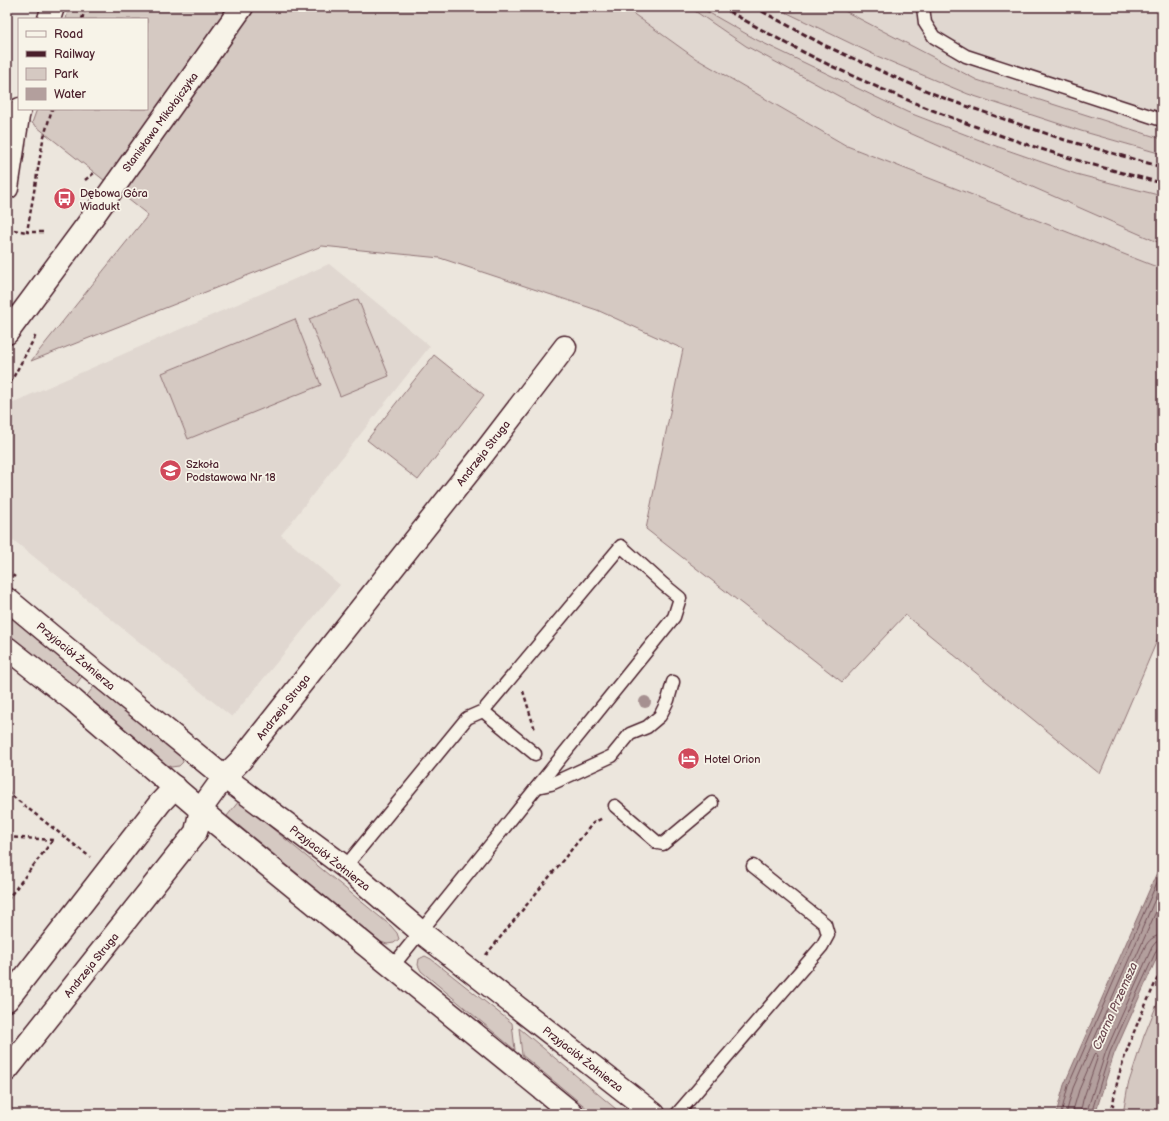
<svg xmlns="http://www.w3.org/2000/svg" width="1169" height="1121" font-family="'Balsamiq Sans',sans-serif">
<style>
.built{fill:#e0d7d0}
.green{fill:#d5c9c2;stroke:#907476}
.water{fill:#b39f9d;stroke:#896c6f}
.lines{fill:none;stroke-linecap:round;stroke-linejoin:round}
.shore{stroke:#745259;stroke-width:1}
.service-casing{stroke:#4a1f2b;stroke-width:15}
.minor-casing{stroke:#4a1f2b;stroke-width:25}
.tertiary-casing{stroke:#4a1f2b;stroke-width:25}
.path{stroke:#4a1f2b;stroke-width:2.5;stroke-dasharray:4 3;stroke-linecap:butt}
.service{stroke:#f7f3e8;stroke-width:12}
.minor{stroke:#f7f3e8;stroke-width:22}
.tertiary{stroke:#f7f3e8;stroke-width:22}
.rail{stroke:#4a1f2b;stroke-width:3;stroke-dasharray:6 3;stroke-linecap:butt}
.tree{fill:#a69090}
.labels{text-anchor:middle;stroke-width:3.5;stroke-linejoin:round;paint-order:stroke}
.street-label{font-size:11px;fill:#4a1f2b;stroke:#f7f3e8}
.poi-label{font-size:11px;fill:#4a1f2b;stroke:#f7f3e8;text-anchor:start}
.water-label{font-size:12px;font-style:italic;fill:#6f4c53;stroke:#f7f3e8}
</style>
<rect width="100%" height="100%" fill="#ece6dd"/>
<filter id="ink" filterUnits="userSpaceOnUse"><feTurbulence type="fractalNoise" baseFrequency=".025" numOctaves="2"/><feDisplacementMap in="SourceGraphic" scale="8" xChannelSelector="R" yChannelSelector="G"/><feConvolveMatrix kernelMatrix="1 2 1 2 8 2 1 2 1" color-interpolation-filters="sRGB"/></filter>
<g filter="url(#ink)">
<g class="built">
<path d="M624,7H689L746,46L896,127L1162,244V269L847,146L695,58Z"/>
<path d="M699,7H775L877,56L968,94L1081,131L1162,154V196L1076,174L990,144L907,112L757,40Z"/>
<path d="M837,7H1162V139L977,80Z"/>
<path d="M329,264L430,346L281,535L340,585L232,717L7,535V405Z"/>
</g>
<g class="green">
<path d="M69,7H624L695,58L847,146L1162,269V629L1100,774L905,615L842,682L646,529L683,349L597,310L440,258L322,246L31,361L148,215L32,123L37,109H147V19H66Z"/>
<path d="M689,7H699L757,40L907,112L990,144L1076,174L1162,196V244L896,127L746,46Z"/>
<path d="M775,7H837L977,80L1162,139V154L1081,131L968,94L877,56Z"/>
<path d="M358,299L389,376L340,396L309,319Z"/>
<path d="M295,319L321,385L188,439L162,373Z"/>
<path d="M434,355L484,395L418,480L367,440Z"/>
<path d="M7,614L83,675L72,690L7,636Z"/>
<path d="M95,685L181,756L183,762L179,766L171,767L166,764L83,701Z"/>
<path d="M239,801L391,926L397,933L399,939L394,943L387,944L381,942L227,816Z"/>
<path d="M425,956L431,959L512,1023L515,1050L421,971L418,965L419,959Z"/>
<path d="M1162,992V1114H1123L1128,1085L1144,1036Z"/>
<path d="M519,1028L622,1114H594L522,1055Z"/>
</g>
<path class="water" d="M1162,861V946L1114,1054L1095,1114H1056L1064,1085Z"/>
<g class="lines">
<g class="shore">
<path d="M1162,898L1132,966L1133,969L1136,968C1142,955 1145,936 1162,935"/>
<path d="M1061,1114L1068,1086L1162,871"/>
<path d="M1066,1114L1073,1088L1162,883"/>
<path d="M1072,1114L1079,1090L1094,1055L1096,1053L1098,1056L1083,1100L1080,1114"/>
<path d="M1086,1114L1106,1051L1152,947L1156,942L1162,941"/>
<path d="M1091,1114L1110,1052L1157,949L1159,947L1162,946"/>
</g>
<defs>
<g id="service">
<path d="M923,7L925,23L934,37L966,56L1162,120"/>
<path d="M483,711L535,754"/>
<path d="M537,787L551,784L612,756L630,734L647,727L660,716L668,700L673,682"/>
<path d="M615,806L658,843L663,844L712,803"/>
<path d="M345,867L467,718L483,711L621,546L663,584L680,598L674,617L392,967"/>
<path d="M677,1114L822,946L828,935L825,924L753,866"/>
</g>
<g id="minor">
<path d="M49,19L53,7"/>
<path d="M7,188L18,116L20,109"/>
<path d="M7,599L95,672L224,777L345,867L421,932L654,1114"/>
<path d="M7,648L73,700L217,824L573,1114"/>
<path d="M7,1000L160,803L175,787"/>
<path d="M7,1070L196,832L201,809L224,777L241,760L480,458L565,347"/>
</g>
<path id="tertiary" d="M7,333L87,225L242,7"/>
</defs>
<use href="#service" class="service-casing"/>
<use href="#minor" class="minor-casing"/>
<use href="#tertiary" class="tertiary-casing"/>
<g class="path">
<path d="M82,19L86,7"/>
<path d="M85,180L94,173"/>
<path d="M7,229L27,232"/>
<path d="M43,232H27L43,140L52,109"/>
<path d="M7,389L36,335"/>
<path d="M7,571L15,577"/>
<path d="M523,691L535,730"/>
<path d="M7,792L90,857"/>
<path d="M7,837L53,840"/>
<path d="M7,900L53,840"/>
<path d="M486,955L593,823L603,818"/>
<path d="M1112,1114C1116,1064 1142,1014 1162,968"/>
</g>
<use href="#service" class="service"/>
<use href="#minor" class="minor"/>
<use href="#tertiary" class="tertiary"/>
<g class="rail">
<path d="M721,7C753,25 785,43 817,59C927,113 1043,154 1162,183"/>
<path d="M754,7L824,45L892,76L946,99L1065,140L1162,167"/>
</g>
</g>
<circle class="tree" cx="645" cy="702" r="6"/>
</g>
<defs>
<symbol id="bus-disc" viewBox="-11 -11 22 22"><circle r="9.5" fill="#d1495b" stroke="#f7f3e8"/><path d="M-5-6H5V4H4V6H2V4H-2V6H-4V4H-5ZM-3.5-4V0h7V-4ZM-3.5 1.2v1.5H-2V1.2ZM2 1.2v1.5H3.5V1.2Z" fill="#fff"/></symbol>
<symbol id="school-disc" viewBox="-11 -11 22 22"><circle r="9.5" fill="#d1495b" stroke="#f7f3e8"/><path d="M0-5L7-2L0 1L-7-2ZM-4 1L0 2.5L4 1V4Q0 6-4 4Z" fill="#fff"/></symbol>
<symbol id="hotel-disc" viewBox="-11 -11 22 22"><circle r="9.5" fill="#d1495b" stroke="#f7f3e8"/><path d="M-6-4.5h1.5V1H6V5H4.5V3h-9V5H-6ZM-4 0a1.8 1.8 0 1 1 3.6 0ZM.5 0V-2.5h3Q6-2.5 6 0Z" fill="#fff"/></symbol>
</defs>
<g fill-rule="evenodd">
<use href="#bus-disc" x="52" y="186" width="25" height="25"/>
<use href="#school-disc" x="158" y="458" width="25" height="25"/>
<use href="#hotel-disc" x="676" y="746" width="25" height="25"/>
</g>
<g class="labels">
<g class="street-label">
<text transform="translate(160 122) rotate(-54)" y="4">Stanisława Mikołajczyka</text>
<text transform="translate(483 453) rotate(-52)" y="4">Andrzeja Struga</text>
<text transform="translate(76 656) rotate(40)" y="4">Przyjaciół Żołnierza</text>
<text transform="translate(283 707) rotate(-52)" y="4">Andrzeja Struga</text>
<text transform="translate(330 858) rotate(38)" y="4">Przyjaciół Żołnierza</text>
<text transform="translate(91 965) rotate(-51)" y="4">Andrzeja Struga</text>
<text transform="translate(583 1059) rotate(38)" y="4">Przyjaciół Żołnierza</text>
</g>
<g class="poi-label">
<text x="80" y="197">Dębowa Góra<tspan x="80" dy="13">Wiadukt</tspan></text>
<text x="186" y="468">Szkoła<tspan x="186" dy="13">Podstawowa Nr 18</tspan></text>
<text x="704" y="763">Hotel Orion</text>
</g>
<g class="water-label">
<text transform="translate(1115 1006) rotate(-66)" y="4">Czarna Przemsza</text>
</g>
</g>
<rect width="1169" height="1121" fill="none" stroke="#f7f3e8" stroke-width="24"/>
<rect x="12" y="12" width="1145" height="1097" fill="none" stroke="#4a1f2b" stroke-width="1.5" filter="url(#ink)"/>
<rect x="18" y="18" width="130" height="92" fill="#f7f3e8" stroke="#b29e9c"/>
<rect x="26" y="31" width="20" height="6" fill="#f7f3e8" stroke="#b29e9c"/>
<text x="54" y="38" font-size="12" fill="#4a1f2b">Road</text>
<rect x="26" y="51" width="20" height="6" fill="#4a1f2b" stroke="#b29e9c"/>
<text x="54" y="58" font-size="12" fill="#4a1f2b">Railway</text>
<rect x="26" y="68" width="20" height="12" fill="#d5c9c2" stroke="#b29e9c"/>
<text x="54" y="78" font-size="12" fill="#4a1f2b">Park</text>
<rect x="26" y="88" width="20" height="12" fill="#b39f9d" stroke="#b29e9c"/>
<text x="54" y="98" font-size="12" fill="#4a1f2b">Water</text>
</svg>
